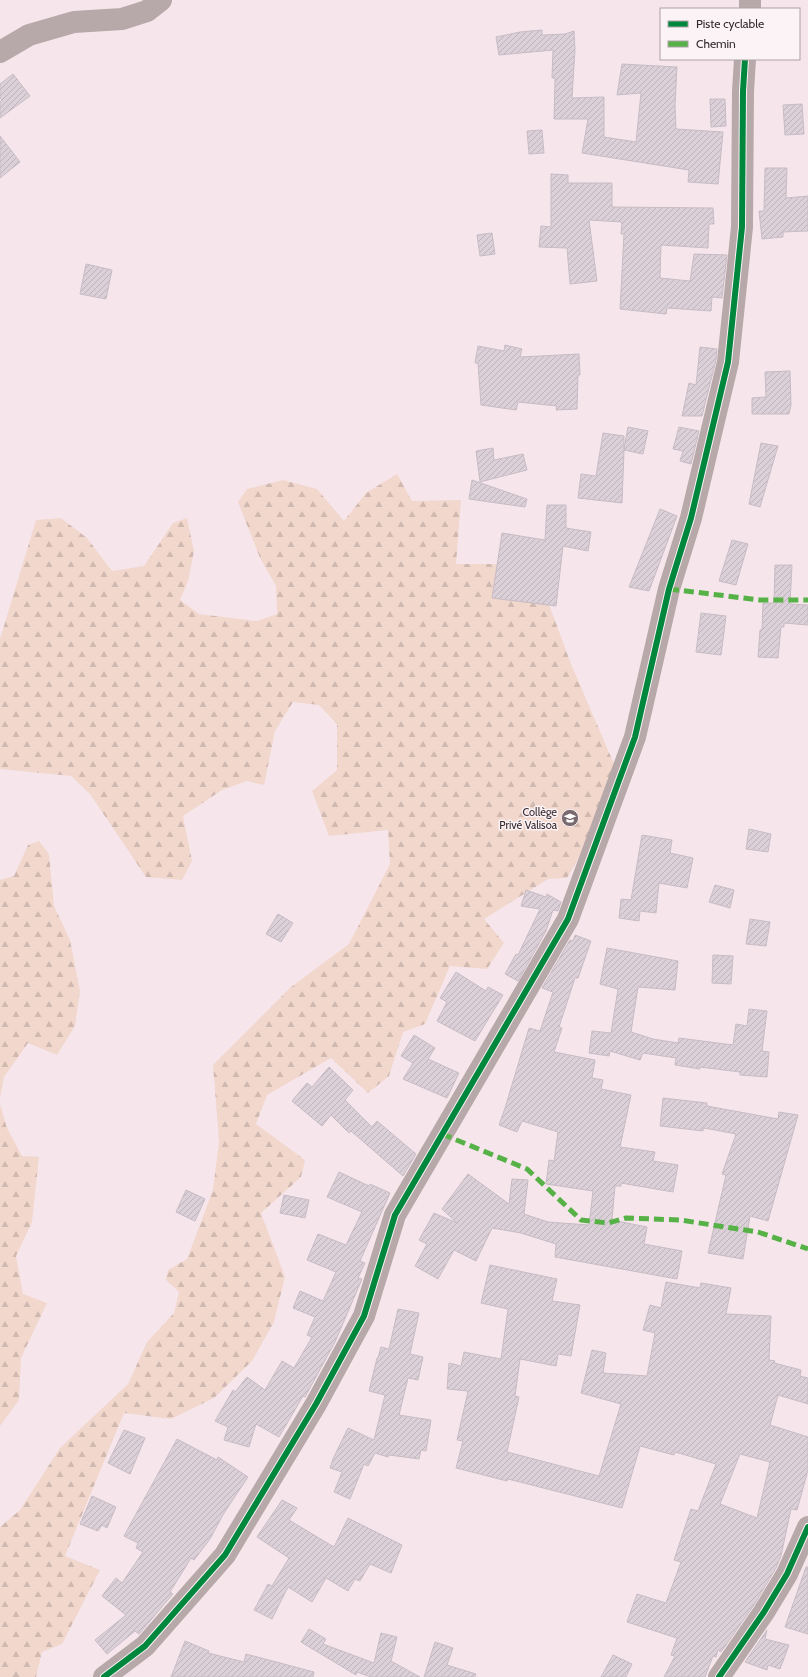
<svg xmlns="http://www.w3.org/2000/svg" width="808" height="1677" font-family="Cabin,sans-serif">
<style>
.forest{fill:url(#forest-firs)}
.building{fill:url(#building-hatch);stroke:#c8bcc4;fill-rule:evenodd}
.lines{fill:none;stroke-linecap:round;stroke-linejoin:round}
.street{stroke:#b7a8a9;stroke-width:22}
.quiet{stroke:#56b246;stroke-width:5;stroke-dasharray:10 5;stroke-linecap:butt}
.cycleway-casing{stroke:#fbf3f6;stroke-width:8}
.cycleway{stroke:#00873e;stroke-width:6}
.labels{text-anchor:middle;stroke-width:3;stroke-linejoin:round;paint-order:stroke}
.poi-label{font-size:11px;fill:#35282d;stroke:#fbf3f6;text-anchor:end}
</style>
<defs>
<pattern id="forest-firs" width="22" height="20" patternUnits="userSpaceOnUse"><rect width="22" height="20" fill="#f2d7cd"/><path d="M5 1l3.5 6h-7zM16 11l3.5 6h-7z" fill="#d0b9b0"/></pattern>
<pattern id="building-hatch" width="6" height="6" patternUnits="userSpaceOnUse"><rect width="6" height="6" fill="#dcd0d8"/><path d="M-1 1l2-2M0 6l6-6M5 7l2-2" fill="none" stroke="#bdb3ba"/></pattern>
</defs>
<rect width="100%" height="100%" fill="#f6e6ec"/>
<g class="forest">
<path d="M397,474L412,501L461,500L456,564H534L571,664L614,764C602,803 589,843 567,878L548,879L484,919L504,943L487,969L450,966L425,1024L403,1032L389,1076L368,1093L331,1058L267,1095L256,1124L305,1160L301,1177L261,1213L285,1277L274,1322L252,1361L214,1398L171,1419L124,1413L65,1556L100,1570L62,1644L42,1652L36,1677H0V1527L20,1510L60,1448L128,1384L147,1342L174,1313L179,1292L166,1280L168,1270L187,1259L213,1190L219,1141L213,1065L291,987L349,944L390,864L388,830L329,836L312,791L337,770V724L319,705L293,702L275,731L264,785L247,781L222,790L183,816L192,861L182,880L146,877L90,794L71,776L0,769V639L36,520L61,518L87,538L112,571L144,566L173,523L187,518L194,551L188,581L180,600L199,614L257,621L277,614L276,586L260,558L238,502L247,489L283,480L317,489L344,521L366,493Z"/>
<path d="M39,841L49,854L54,906L70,940L80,991L75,1026L57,1055L28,1043L4,1077L0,1098V880L14,876L28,845Z"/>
<path d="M0,1104L7,1128L22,1156L39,1157L32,1222L16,1256L23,1294L47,1303L21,1358L19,1400L0,1426Z"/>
</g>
<g class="building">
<path d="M542,30V35L565,34L574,31L575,49L572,98L604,97V137L636,142L641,93L617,95L622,64L677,67L675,105L676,129L723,132L718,184L688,182L689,170L582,153L588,119H554L555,78H552L553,50L499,55L496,37L520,32Z"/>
<path d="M13,74L30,96L0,118V102L2,100L0,98V84Z"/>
<path d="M710,99H725L726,126L711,127Z"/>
<path d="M802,104L804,134L785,135L783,105Z"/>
<path d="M542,130L544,153L529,154L527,131Z"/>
<path d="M0,136L20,162L0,178Z"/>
<path d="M765,168H787L786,198L808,196V231L783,232V237L762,239L759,211H764Z"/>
<path d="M551,174L568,175V183H612V207L713,208L714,224H709L708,248L661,245L660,278L690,281L694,254L727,255L722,298L712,297L711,311L667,308L666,314L620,309L624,234H621L622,222L589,220L597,281L570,284L567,248L539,247L541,226L551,227Z"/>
<path d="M492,233L495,254L480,256L477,235Z"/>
<path d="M86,264L112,270L106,299L80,294Z"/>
<path d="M505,345L522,349L520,357L579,354L580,375H578L577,409L556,410L557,406L518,402L516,410L481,405L478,363H475L478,346L504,351Z"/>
<path d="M700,347L717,349L716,360L702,416H682L689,383L696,385Z"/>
<path d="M790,371L791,405L789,414H752V398L766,397L765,372Z"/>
<path d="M628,427L648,431L643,454L624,450L622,503L578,498L581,474L596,476L603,433L624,436V449Z"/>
<path d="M679,427L699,431L691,464L680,461L683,451L673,449Z"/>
<path d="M761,443L778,446L760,507L749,504Z"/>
<path d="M493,448L494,460L523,454L527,470L480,482L476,451Z"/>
<path d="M472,480L527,499L525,507L469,499Z"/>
<path d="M547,505H566V528L591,532L588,551L563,546L556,606L492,598L502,533L545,540Z"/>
<path d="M660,509L677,516L649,591L629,587Z"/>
<path d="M732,540L748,544L736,585L719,581Z"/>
<path d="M775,565H792L790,604L808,605V625L784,623V627H781L778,658L758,657L760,630H762L763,603H774Z"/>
<path d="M701,613L726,616L721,655L696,652Z"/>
<path d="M749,829L771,834L768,852L746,849Z"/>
<path d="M642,835L672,840L670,853L693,858L687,888L659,883L656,913L640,911L639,921L619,918L621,899L631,900Z"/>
<path d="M715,885L734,890L730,908L709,902Z"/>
<path d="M526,890L546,897L547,894L561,902L558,911L553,910L546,931L518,981L505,974L516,954L518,955L540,909L521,906Z"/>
<path d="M278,914L293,923L281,942L266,934Z"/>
<path d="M750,919L770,922L766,946L746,944Z"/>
<path d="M575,935L591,941L578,978H575L559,1027L562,1028L554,1052L595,1060L592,1078L603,1080L601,1089L631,1095L620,1147L655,1152L653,1161L678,1165L673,1192L621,1183V1186H615L612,1220L647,1227L644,1244L682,1251L677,1279L555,1257L556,1244L521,1233L492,1228L476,1261L454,1250L438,1279L415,1266L427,1244L419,1240L434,1213L457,1223L442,1209L468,1174L509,1204L512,1179L528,1180L524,1214L548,1222L589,1225L593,1191L546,1184L549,1160L554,1161L558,1132L522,1121L517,1132L499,1125L505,1108L529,1028L540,1031L553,992L542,988L570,940L573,941Z"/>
<path d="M607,948L678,961L675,990L638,987L631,1032L653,1039L678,1043L679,1038L733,1045L736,1024L747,1026L749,1009L767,1011L762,1051L769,1052L767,1077L740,1075V1072L700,1067V1069L675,1065L676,1058L643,1053L640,1060L610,1051L609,1056L589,1053L592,1031L611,1033L618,989L600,984Z"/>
<path d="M713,955L733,956L731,984L712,983Z"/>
<path d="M456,972L486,991L488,987L503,995L475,1041L437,1021L447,1002L440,998Z"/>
<path d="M414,1035L435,1048L428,1059L459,1073L447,1098L403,1079L413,1063L401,1056Z"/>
<path d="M329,1067L353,1090L345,1100L372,1127L377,1121L416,1154L403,1176L351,1131L349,1133L331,1115L322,1126L292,1101L307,1083L312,1087Z"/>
<path d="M663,1098L707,1103V1106L778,1119L779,1112L798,1115L768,1221L750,1216L743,1259L708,1253L726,1175L722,1174L736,1134L704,1128L703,1131L660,1126Z"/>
<path d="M339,1172L369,1186L370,1184L390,1193L360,1261L365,1263L358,1278L362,1279L335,1342L305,1397L303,1396L279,1437L256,1424L249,1447L224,1440L228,1427L215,1421L233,1390L235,1392L247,1377L265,1390L282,1361L294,1368L312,1337L307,1335L315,1317L293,1308L300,1291L323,1301L336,1272L307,1260L318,1234L346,1245L362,1212L327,1197Z"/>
<path d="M186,1190L205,1199L195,1221L176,1212Z"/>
<path d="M284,1195L309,1200L305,1218L280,1213Z"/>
<path d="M490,1265L557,1279L552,1301L580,1305L571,1356L558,1354L556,1366L520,1359L515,1396L519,1397L507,1452L599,1476L621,1404L581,1393L592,1350L606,1353L603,1373L647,1376L655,1333L643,1330L650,1305L661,1308L666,1282L700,1288L701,1283L731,1288L726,1314L771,1316L769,1360L775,1361L774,1363L801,1370L800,1376L808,1378V1404L778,1395L770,1425L808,1437V1470L797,1510L791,1509L781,1556L776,1568L754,1605L721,1652L718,1650L716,1657L713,1656L705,1677H664L675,1656L671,1655L677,1638L627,1622L637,1594L666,1603L681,1562L674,1560L691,1509L698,1511L716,1464L675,1452L674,1455L640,1446L622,1508L508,1479L507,1481L456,1468L463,1441L457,1440L468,1391L447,1389L449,1363L461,1366L464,1352L501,1359L508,1309L481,1303ZM740,1454L770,1462L757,1518L720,1504Z"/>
<path d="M398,1309L419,1313L410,1354L423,1357L418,1380L408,1378L399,1415L431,1420L426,1451L421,1450L419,1459L389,1455L388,1457L375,1453L368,1466L364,1464L350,1499L334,1492L342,1472L330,1468L333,1459L348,1428L374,1440L385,1395L369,1391L377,1358H378L381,1347L389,1349Z"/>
<path d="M124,1430L145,1438L130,1474L108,1463Z"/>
<path d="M177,1439L217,1460L218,1457L248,1477L224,1513L210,1539L194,1560L191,1558L170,1592L173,1594L161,1608L139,1634L135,1631L107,1654L95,1640L126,1615L102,1596L116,1578L122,1583L143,1552L136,1548L138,1543L124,1536Z"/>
<path d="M92,1496L116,1507L107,1528L102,1525L98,1531L80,1524Z"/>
<path d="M282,1500L297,1508L289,1520L334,1547L348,1518L402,1545L391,1573L370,1564L360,1581L355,1579L348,1591L326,1578L312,1602L288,1587L272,1619L254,1610L268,1584L272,1586L289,1558L257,1537Z"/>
<path d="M806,1567H808V1634L785,1627Z"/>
<path d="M309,1629L326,1639L323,1644L374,1663L381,1633L397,1637L391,1661L420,1677H371L357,1672L356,1675L301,1642Z"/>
<path d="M767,1630L765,1639L789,1645L780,1669L768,1665L767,1670L745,1662Z"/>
<path d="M185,1641L209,1651L208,1653L244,1662L246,1654L314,1672L313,1677H171Z"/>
<path d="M435,1642L453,1648L447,1665L476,1674L475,1677H424Z"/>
<path d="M613,1655L632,1664L626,1677H601Z"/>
</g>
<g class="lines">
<g class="street">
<path d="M750,9V0"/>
<path d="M0,52L29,35L74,22L122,19L147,11L161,0"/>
<path d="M104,1677L145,1646L225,1555L316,1404L364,1316L395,1215L568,919L635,737L669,589L691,518L728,362L742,227L743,91L745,59"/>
<path d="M719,1677L764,1612L787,1574L808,1527"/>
</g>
<g class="quiet">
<path d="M669,589L760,600H808"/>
<path d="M442,1134L527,1169L581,1220L608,1223L626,1218L680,1220L758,1232L808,1249"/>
</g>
<defs>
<g id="cycleway">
<path d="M104,1677L145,1646L225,1555L316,1404L364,1316L395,1215L568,919L635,737L669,589L691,518L728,362L742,227L743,91L745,59"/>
<path d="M719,1677L764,1612L787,1574L808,1527"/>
</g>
</defs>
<use href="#cycleway" class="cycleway-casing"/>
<use href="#cycleway" class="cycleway"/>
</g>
<defs>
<symbol id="school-disc" viewBox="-11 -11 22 22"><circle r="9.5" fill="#796a70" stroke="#fbf3f6"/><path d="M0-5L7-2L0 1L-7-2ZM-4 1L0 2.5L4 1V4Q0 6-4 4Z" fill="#fff"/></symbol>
</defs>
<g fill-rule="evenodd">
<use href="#school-disc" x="560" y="808" width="20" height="20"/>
</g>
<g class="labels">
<g class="poi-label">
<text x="557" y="816">Collège<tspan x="557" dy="13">Privé Valisoa</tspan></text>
</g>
</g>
<rect x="660" y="8" width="140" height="52" fill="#fbf3f6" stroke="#aca2a6"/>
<rect x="668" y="21" width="20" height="6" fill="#00873e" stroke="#aca2a6"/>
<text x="696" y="28" font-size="12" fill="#35282d">Piste cyclable</text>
<rect x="668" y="41" width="20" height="6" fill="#56b246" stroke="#aca2a6"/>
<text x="696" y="48" font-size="12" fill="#35282d">Chemin</text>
</svg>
